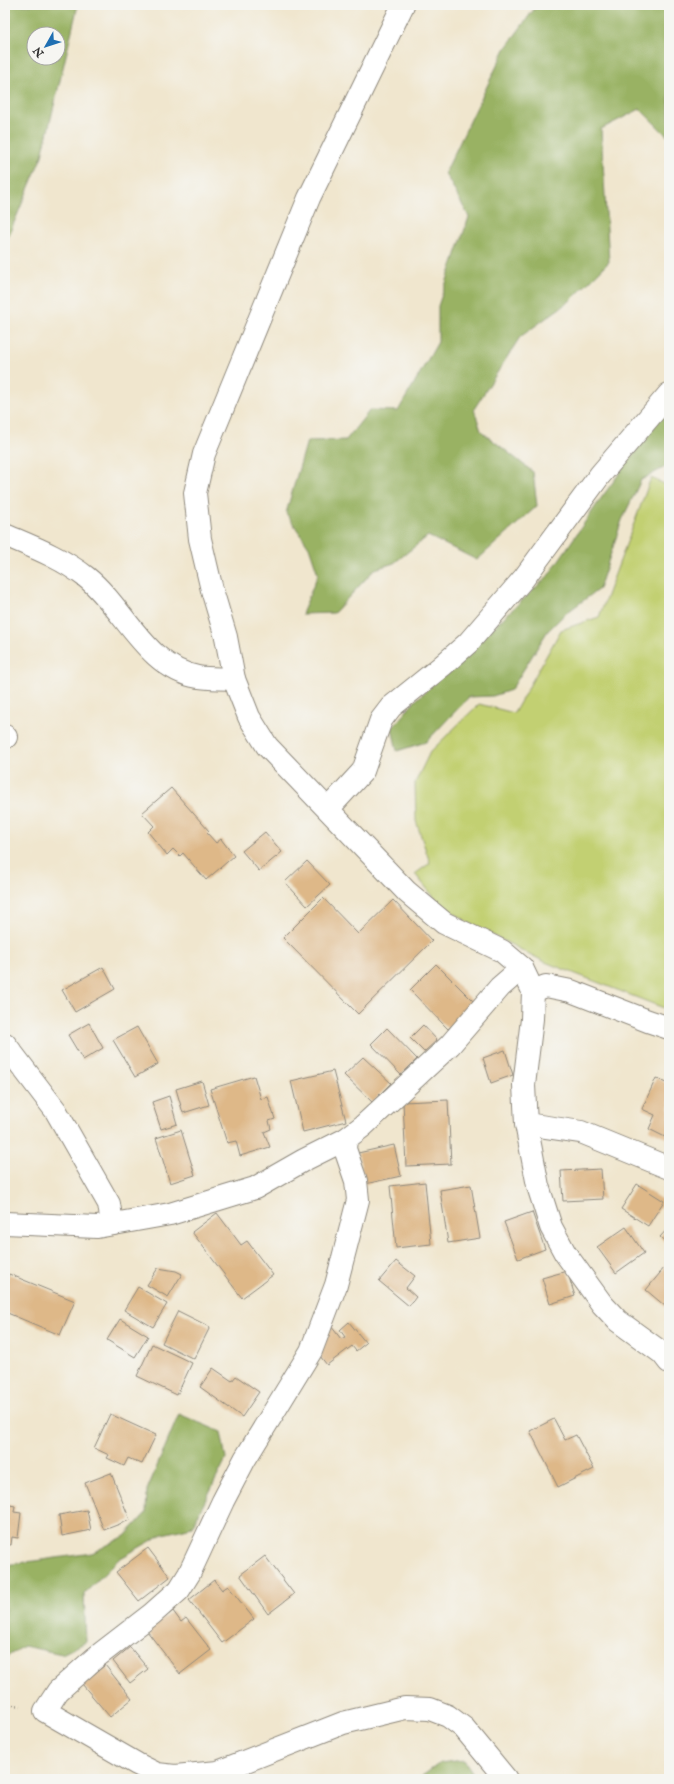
<svg xmlns="http://www.w3.org/2000/svg" width="674" height="1784" font-family="'IM FELL English',serif">
<style>
.green{fill:#c2d072;stroke:#767e4e}
.forest{fill:#99b264;stroke:#626e48;fill-rule:evenodd}
.building{fill:#deb888}
.lines{fill:none;stroke-linecap:round;stroke-linejoin:round}
.minor-casing{stroke:#8e887c;stroke-width:24}
.tertiary-casing{stroke:#8e887c;stroke-width:24}
.path{stroke:#8e887c;stroke-width:2.5;stroke-dasharray:1 3;stroke-linecap:butt}
.minor{stroke:#fff;stroke-width:22}
.tertiary{stroke:#fff;stroke-width:22}
</style>
<rect width="100%" height="100%" fill="#f6f6f2"/>
<filter id="ink" filterUnits="userSpaceOnUse"><feTurbulence type="fractalNoise" baseFrequency=".025" numOctaves="2"/><feDisplacementMap in="SourceGraphic" scale="8" xChannelSelector="R" yChannelSelector="G"/><feConvolveMatrix kernelMatrix="1 2 1 2 8 2 1 2 1" color-interpolation-filters="sRGB"/></filter>
<filter id="wash" filterUnits="userSpaceOnUse"><feTurbulence type="fractalNoise" baseFrequency=".012" numOctaves="4" result="noise"/><feDisplacementMap in="SourceGraphic" scale="16" xChannelSelector="R" yChannelSelector="G"/><feGaussianBlur stdDeviation="0.9" result="paint"/><feColorMatrix in="noise" values="0 0 0 0 0 0 0 0 0 0 0 0 0 0 0 0 0 1.4 0 .05"/><feComposite in="paint" operator="in"/></filter>
<g filter="url(#wash)">
<rect width="100%" height="100%" fill="#f0e6ce"/>
<path class="green" d="M651,478L669,486V1010L545,962L469,923L438,902L415,874L430,863L416,821L415,783L430,752L479,704L514,713L561,630L599,617Z"/>
<g class="forest">
<path d="M5,5H78L42,156L5,244ZM34,34H58V58H34Z"/>
<path d="M537,5H669V138L640,109L601,129L609,262L571,300L520,337L474,409L481,431L533,472L537,506L477,560L428,536L394,563L375,569L334,613L302,614L318,574L309,547L286,513L307,441L346,440L370,410L398,411L438,342V306L469,217L445,173L505,49Z"/>
<path d="M669,410V465L641,480L622,520L599,589L565,614L547,632L511,690L493,696L469,697L426,742L397,751L392,728L415,701L548,576L602,497L660,418Z"/>
<path d="M179,1414L221,1432L226,1459L192,1527L163,1534L119,1559L84,1594L86,1642L62,1654L24,1646L8,1656L5,1669V1565L92,1553L125,1536L146,1513L147,1490Z"/>
<path d="M464,1760L477,1779H418L440,1763Z"/>
</g>
<g id="blocks">
<g class="building">
<path d="M171,788L209,831L207,833L216,843L221,839L234,856L206,880L183,853L180,856L173,849L167,855L148,832L154,826L142,813Z"/>
<path d="M265,832L282,852L259,871L242,851Z"/>
<path d="M307,861L330,885L307,906L285,882Z"/>
<path d="M323,898L358,934L393,900L432,941L358,1014L283,938Z"/>
<path d="M436,964L475,1003L448,1029L410,990Z"/>
<path d="M103,967L115,989L75,1012L62,990Z"/>
<path d="M89,1023L103,1048L83,1060L68,1035Z"/>
<path d="M423,1025L437,1040L424,1052L410,1038Z"/>
<path d="M137,1027L158,1064L135,1077L113,1040Z"/>
<path d="M387,1028L417,1059L401,1075L371,1044Z"/>
<path d="M505,1050L513,1075L491,1083L483,1058Z"/>
<path d="M363,1057L391,1083L372,1102L344,1075Z"/>
<path d="M333,1071L346,1121L303,1132L291,1081Z"/>
<path d="M254,1076L261,1099L268,1097L275,1119L269,1121L271,1129L264,1132L270,1147L240,1156L236,1141L227,1143L210,1089Z"/>
<path d="M656,1078L669,1084V1139L649,1129L655,1115L642,1109Z"/>
<path d="M202,1081L209,1105L183,1113L176,1089Z"/>
<path d="M169,1096L177,1124L161,1129L152,1102Z"/>
<path d="M448,1100L451,1164L406,1166L403,1102Z"/>
<path d="M181,1130L195,1175L170,1183L156,1138Z"/>
<path d="M394,1145L401,1176L365,1184L358,1153Z"/>
<path d="M601,1169L603,1199L563,1201L561,1171Z"/>
<path d="M425,1182L431,1244L396,1248L390,1186Z"/>
<path d="M637,1184L664,1201L648,1226L621,1209Z"/>
<path d="M471,1185L480,1238L448,1243L440,1190Z"/>
<path d="M532,1212L545,1249L518,1259L504,1222Z"/>
<path d="M217,1213L241,1245L247,1241L273,1275L242,1298L192,1232Z"/>
<path d="M626,1227L644,1253L616,1273L597,1247Z"/>
<path d="M669,1227V1245L660,1237Z"/>
<path d="M396,1261L415,1276L406,1288L416,1297L409,1306L379,1281Z"/>
<path d="M669,1262V1301L665,1306L646,1290Z"/>
<path d="M158,1268L176,1271L182,1274L168,1297L147,1285Z"/>
<path d="M567,1271L575,1296L550,1304L542,1278Z"/>
<path d="M9,1274L75,1301L60,1335L5,1312V1284Z"/>
<path d="M138,1287L167,1304L153,1327L124,1310Z"/>
<path d="M178,1311L210,1327L194,1359L162,1343Z"/>
<path d="M120,1319L148,1336L135,1357L107,1340Z"/>
<path d="M349,1322L366,1343L356,1351L352,1346L327,1365L320,1356L331,1326L341,1339L345,1337L340,1330Z"/>
<path d="M152,1344L192,1363L177,1395L137,1376Z"/>
<path d="M213,1368L232,1381L236,1376L259,1392L242,1417L200,1387Z"/>
<path d="M110,1414L156,1435L142,1464L128,1458L124,1466L107,1458L109,1455L94,1448Z"/>
<path d="M554,1419L565,1440L576,1435L594,1469L558,1487L530,1431Z"/>
<path d="M111,1473L130,1520L104,1530L85,1483Z"/>
<path d="M5,1504L15,1506L14,1512L21,1513L18,1538L12,1537L11,1545L5,1544Z"/>
<path d="M87,1510L91,1530L62,1536L59,1515Z"/>
<path d="M148,1548L170,1577L139,1601L116,1572Z"/>
<path d="M265,1556L294,1594L268,1614L240,1575Z"/>
<path d="M214,1580L222,1590L228,1586L254,1619L222,1643L189,1600Z"/>
<path d="M173,1611L181,1622L186,1618L211,1650L180,1674L147,1631Z"/>
<path d="M130,1647L148,1669L130,1683L113,1661Z"/>
<path d="M105,1665L132,1699L110,1717L82,1684Z"/>
</g>
</g>
</g>
<g filter="url(#ink)">
<use href="#blocks" fill-opacity="0" stroke="#8e887c" stroke-width="1"/>
<g class="lines">
<defs>
<g id="minor">
<path d="M5,535C33,547 62,558 86,577C124,607 146,668 198,677C209,679 222,678 234,679L249,717L267,746L407,892L444,923L502,951L522,968L533,991L532,1019L524,1085L526,1124L538,1186L551,1227L565,1253L602,1304L618,1321L662,1353L669,1362"/>
<path d="M5,736L6,737"/>
<path d="M328,809L363,771L381,720L391,707L442,666L468,643L524,578L600,475L669,394"/>
<path d="M533,991L546,986L571,991L648,1021L669,1028"/>
<path d="M5,1044L56,1111L109,1204L112,1224"/>
<path d="M526,1124L581,1132L669,1168"/>
<path d="M5,1223L97,1227L170,1214L255,1188L304,1160L346,1139"/>
<path d="M506,1779L464,1728L448,1716L430,1709L405,1708L343,1723L218,1772L175,1776L157,1774L137,1764L45,1711L58,1691L95,1658L152,1614L179,1590L189,1574L223,1501L245,1459L311,1351L336,1285L358,1200L356,1181L345,1149L346,1139L363,1126L450,1045L500,987L522,968"/>
</g>
<path id="tertiary" d="M234,679L226,637L212,590L200,539L195,493L204,454L309,198L403,5"/>
</defs>
<use href="#minor" class="minor-casing"/>
<use href="#tertiary" class="tertiary-casing"/>
<path class="path" d="M5,1704L21,1706"/>
<use href="#minor" class="minor"/>
<use href="#tertiary" class="tertiary"/>
</g>
</g>
<rect width="674" height="1784" fill="none" stroke="#f6f6f2" stroke-width="20"/>
<g transform="translate(46 46) rotate(231)"><circle r="19" fill="#f6f6f2" stroke="#a5a5a2"/>
<path d="M0-3L7 15L0 10L-7 15Z" fill="#1f6fb2"/>
<text y="-6" font-size="11" font-weight="bold" text-anchor="middle" fill="#2b2b2b">N</text>
</g>
</svg>
